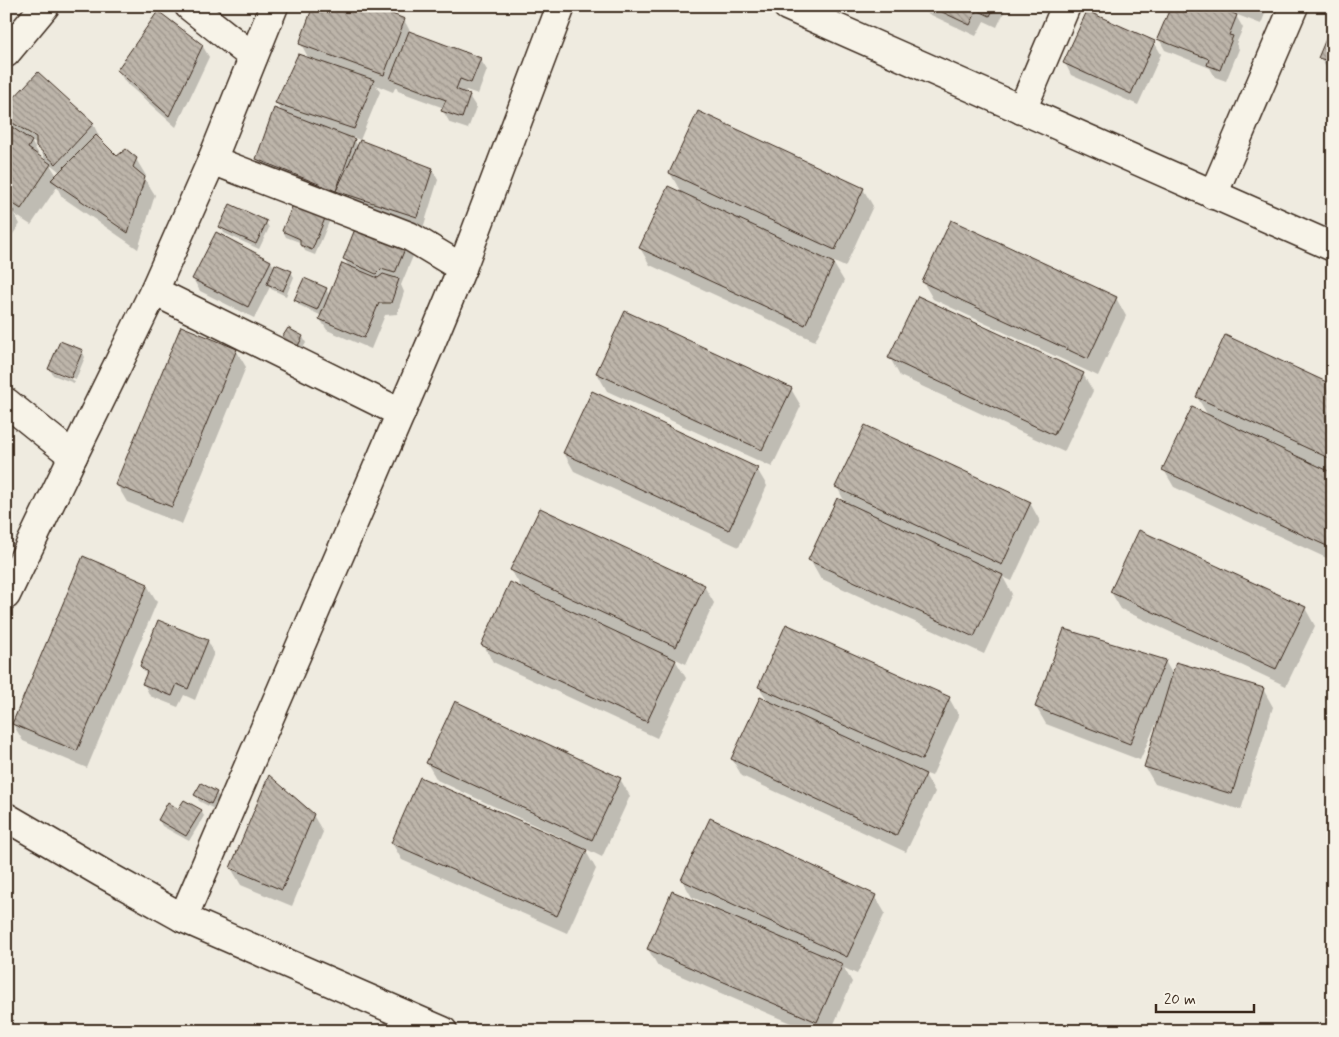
<svg xmlns="http://www.w3.org/2000/svg" width="1339" height="1037" font-family="Mynerve,sans-serif">
<style>
.shadow{fill:#0003;fill-rule:evenodd}
.building{fill:url(#building-back-hatch);stroke:#3b2a1e}
.lines{fill:none;stroke-linecap:round;stroke-linejoin:round}
.street-casing{stroke:#3b2a1e;stroke-width:31}
.street{stroke:#f7f3e8;stroke-width:28}
</style>
<defs>
<pattern id="building-back-hatch" width="6" height="6" patternUnits="userSpaceOnUse" patternTransform="scale(1.25)"><rect width="6" height="6" fill="#bdb5aa"/><path d="M-1 5l2 2M0 0l6 6M5-1l2 2" fill="none" stroke="#9b938a"/></pattern>
</defs>
<rect width="100%" height="100%" fill="#efebe0"/>
<filter id="ink" filterUnits="userSpaceOnUse"><feTurbulence type="fractalNoise" baseFrequency=".02" numOctaves="2"/><feDisplacementMap in="SourceGraphic" scale="10" xChannelSelector="R" yChannelSelector="G"/><feConvolveMatrix kernelMatrix="1 2 1 2 8 2 1 2 1" color-interpolation-filters="sRGB"/></filter>
<g filter="url(#ink)">
<g class="shadow">
<path d="M912,6H1007L997,27L984,21L976,36Z"/>
<path d="M1172,6H1268L1261,24L1235,14L1243,28L1236,44L1239,49L1226,81L1215,77L1210,68L1165,50L1159,39Z"/>
<path d="M404,20L411,33L480,59L487,70L478,94L466,90L465,94L469,96L476,107L468,129L450,123L443,111L444,108L398,91L396,86L393,92L376,85L380,92L360,140L353,137L358,147L432,169L438,180L423,228L344,203L264,170L257,158L282,112L276,103L309,59L301,44Z"/>
<path d="M1333,25V71L1327,69L1320,57Z"/>
<path d="M1154,42L1161,54L1138,105L1071,75L1065,63Z"/>
<path d="M202,45L209,57L176,127L125,82L118,70Z"/>
<path d="M6,102L93,124L99,136L97,138L117,158L136,159L146,176L145,179L155,195L138,249L62,197L57,187L31,225L14,214L20,224L6,244ZM31,141L38,145L47,163L41,158ZM49,163L60,172L57,176Z"/>
<path d="M670,173L863,189L873,206L845,267L832,261L844,281L815,341L650,265L640,248L682,194Z"/>
<path d="M325,217L329,222L315,255L305,251L302,243L286,237L283,231Z"/>
<path d="M266,222L269,228L259,249L224,233L221,227Z"/>
<path d="M406,245L413,256L401,285L404,292L397,314L385,315L371,349L327,330L320,319L322,316L299,305L296,300L326,289L330,296L349,268L345,259Z"/>
<path d="M271,262L275,268L291,272L294,277L286,296L271,289L270,287L254,318L200,291L193,279Z"/>
<path d="M923,282L1116,298L1126,316L1098,376L933,299Z"/>
<path d="M288,329L303,337L306,343L300,353Z"/>
<path d="M236,350L246,367L182,524L127,502L117,485Z"/>
<path d="M82,351L85,357L76,379L53,369V372L75,381L74,383L53,375L50,369Z"/>
<path d="M890,358L1083,374L1093,391L1064,452L900,376Z"/>
<path d="M597,373L791,389L801,406L772,467L607,391Z"/>
<path d="M1333,386V561L1174,487L1164,470L1209,417L1197,397Z"/>
<path d="M866,427L1030,503L1040,521L1012,581L1003,577L1012,594L984,654L820,578L810,560L846,504L837,487Z"/>
<path d="M564,453L757,469L767,486L739,547L574,471Z"/>
<path d="M511,570L704,586L714,603L686,664L674,658L686,678L657,738L493,662L483,644L523,590Z"/>
<path d="M147,585L157,602L87,768L23,741L13,724Z"/>
<path d="M1111,592L1305,608L1315,626L1286,686L1121,609Z"/>
<path d="M159,622L208,641L214,653L195,700L184,695L178,707L150,696L144,684L147,676L141,666Z"/>
<path d="M1165,661L1173,675L1263,689L1273,707L1241,810L1155,784L1145,767L1160,717H1159L1140,760L1046,724L1036,707Z"/>
<path d="M759,687L949,698L959,716L932,776L924,773L935,792L906,852L742,776L732,759L769,702Z"/>
<path d="M427,763L620,779L630,796L602,857L584,848L596,869L567,933L402,860L392,843H568L569,841L437,780Z"/>
<path d="M216,793L220,798L214,809L199,801L196,795Z"/>
<path d="M179,810L201,811L204,816L189,841L162,826L159,820Z"/>
<path d="M313,815L323,832L292,906L241,885L231,868Z"/>
<path d="M682,880L875,896L885,913L857,974L844,968L852,982L831,1031H809L658,966L648,949L713,909L714,907L692,897Z"/>
</g>
<g class="building">
<path d="M313,6H371L405,19L384,75L299,44Z"/>
<path d="M943,6H995L990,16L977,10L970,25L940,11Z"/>
<path d="M1171,6H1215L1237,15L1229,35L1233,36L1220,70L1207,65L1209,59L1157,39Z"/>
<path d="M158,11L203,45L169,116L117,70Z"/>
<path d="M1087,11L1155,41L1131,94L1063,63Z"/>
<path d="M1333,22V62L1318,58Z"/>
<path d="M409,31L481,58L471,83L460,79L456,89L470,95L462,118L441,111L446,100L390,79Z"/>
<path d="M298,54L374,80L354,129L275,103Z"/>
<path d="M38,72L94,123L56,164L36,146V137L6,119V100L10,102Z"/>
<path d="M274,108L355,139L336,191L256,159Z"/>
<path d="M698,111L864,188L835,250L669,173Z"/>
<path d="M6,123L32,141L28,148L51,164L21,209L6,199Z"/>
<path d="M96,135L117,156L126,149L137,158L133,167L145,177L128,233L51,180Z"/>
<path d="M360,140L433,168L417,217L336,191Z"/>
<path d="M668,186L834,263L805,325L639,248Z"/>
<path d="M294,202L326,216L312,250L300,245V239L282,231Z"/>
<path d="M230,204L267,221L256,244L219,227Z"/>
<path d="M6,206L14,211L6,223Z"/>
<path d="M951,220L1117,297L1088,359L922,282Z"/>
<path d="M357,224L407,244L395,273L381,269L376,274L343,259Z"/>
<path d="M216,232L271,261L248,307L192,279Z"/>
<path d="M342,263L378,278L383,274L399,279L391,303H379L364,338L319,319Z"/>
<path d="M275,264L292,271L283,291L267,284Z"/>
<path d="M304,278L327,288L317,310L294,300Z"/>
<path d="M918,296L1084,373L1054,435L888,358Z"/>
<path d="M625,311L792,388L762,450L596,373Z"/>
<path d="M181,326L237,349L172,507L115,485Z"/>
<path d="M288,328L303,336L297,348L281,339Z"/>
<path d="M1225,335L1333,385V460L1196,397Z"/>
<path d="M60,341L83,350L71,378L48,369Z"/>
<path d="M592,391L758,468L729,530L563,453Z"/>
<path d="M1192,407L1333,473V538L1329,547L1162,470Z"/>
<path d="M865,425L1031,502L1002,565L835,487Z"/>
<path d="M837,498L1003,575L974,637L808,560Z"/>
<path d="M540,508L705,585L676,647L510,570Z"/>
<path d="M1139,530L1306,607L1276,669L1110,592Z"/>
<path d="M83,556L148,584L77,751L12,724Z"/>
<path d="M510,582L676,660L647,722L481,645Z"/>
<path d="M158,620L208,640L188,689L177,684L172,696L142,684L147,672L140,666Z"/>
<path d="M786,624L950,697L922,760L758,687Z"/>
<path d="M1064,629L1166,660L1130,744L1035,707Z"/>
<path d="M1176,662L1264,688L1232,794L1144,767Z"/>
<path d="M760,697L926,774L896,836L731,759Z"/>
<path d="M455,701L621,778L592,840L426,763Z"/>
<path d="M269,775L314,814L282,890L230,868Z"/>
<path d="M420,777L587,850L557,916L391,843Z"/>
<path d="M201,783L217,792L211,804L194,795Z"/>
<path d="M184,800L202,810L186,836L158,820L168,802L178,809Z"/>
<path d="M710,818L876,895L847,957L681,880Z"/>
<path d="M672,891L843,964L817,1022L647,949Z"/>
</g>
<g class="lines">
<defs>
<g id="street">
<path d="M189,6L253,57"/>
<path d="M787,6L1333,247"/>
<path d="M6,53L45,6"/>
<path d="M1022,110L1066,6"/>
<path d="M212,160L409,236L462,268"/>
<path d="M1213,195L1294,6"/>
<path d="M154,291L401,413"/>
<path d="M6,402L73,456"/>
<path d="M6,595L73,456L154,291L212,160L274,6"/>
<path d="M6,817L102,873L183,918L443,1031"/>
<path d="M183,918L431,343L462,268L561,6"/>
</g>
</defs>
<use href="#street" class="street-casing"/>
<use href="#street" class="street"/>
</g>
</g>
<rect width="1339" height="1037" fill="none" stroke="#f7f3e8" stroke-width="25"/>
<rect x="12" y="12" width="1314" height="1012" fill="none" stroke="#3b2a1e" stroke-width="2" filter="url(#ink)"/>
<path d="M1156 1004v8h98v-8" fill="none" stroke="#3b2a1e" stroke-width="2.5"/>
<text x="1164" y="1004" font-size="15" fill="#3b2a1e" stroke="#f7f3e8" stroke-width="4" paint-order="stroke">20 m</text>
</svg>
